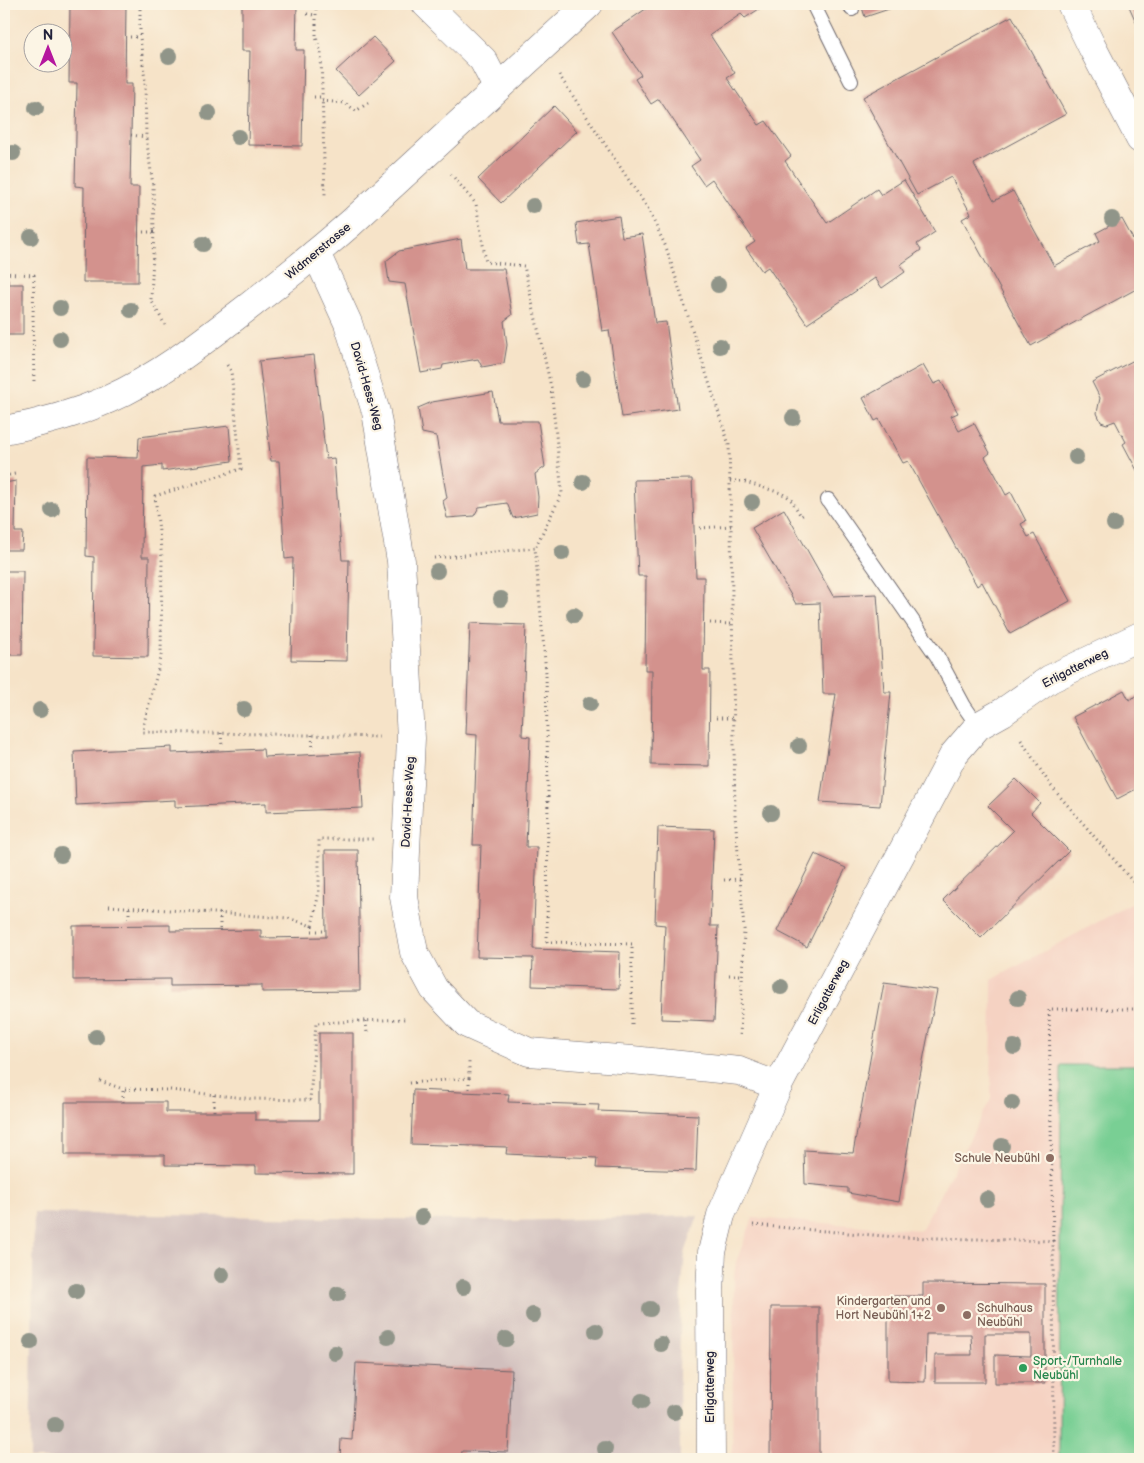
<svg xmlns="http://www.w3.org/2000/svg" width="1144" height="1463" font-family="'Balsamiq Sans',sans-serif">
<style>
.built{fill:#f5d2c2}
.industrial{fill:#d1bfbd}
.green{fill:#79cf94;stroke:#4e7868}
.building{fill:#d3928d}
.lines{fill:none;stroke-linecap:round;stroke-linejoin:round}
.lane-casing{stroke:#6c666c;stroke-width:16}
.street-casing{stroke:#6c666c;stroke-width:29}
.path{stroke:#6c666c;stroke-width:3;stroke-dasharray:1 4;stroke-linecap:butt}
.lane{stroke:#fff;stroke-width:14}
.street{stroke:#fff;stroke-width:28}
.tree{fill:#909589}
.education-dot{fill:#8d6e63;stroke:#fcf5e5;stroke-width:2}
.leisure-dot{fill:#2e9e5b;stroke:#fcf5e5;stroke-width:2}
.labels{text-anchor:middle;stroke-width:4.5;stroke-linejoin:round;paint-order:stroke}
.street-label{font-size:12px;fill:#22223b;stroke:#fcf5e5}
.education-label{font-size:12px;fill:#785e54;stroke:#fcf5e5;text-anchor:end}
.leisure-label{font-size:12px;fill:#27864d;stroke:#fcf5e5;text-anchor:start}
</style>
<rect width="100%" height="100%" fill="#fcf5e5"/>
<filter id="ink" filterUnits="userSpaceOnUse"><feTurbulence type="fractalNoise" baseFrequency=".02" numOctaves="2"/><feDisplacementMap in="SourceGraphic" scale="10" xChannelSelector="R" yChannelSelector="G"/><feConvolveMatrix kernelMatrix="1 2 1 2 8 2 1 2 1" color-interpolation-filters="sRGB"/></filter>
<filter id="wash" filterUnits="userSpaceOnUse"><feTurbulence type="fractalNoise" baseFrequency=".0096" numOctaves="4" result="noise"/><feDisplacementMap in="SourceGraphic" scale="20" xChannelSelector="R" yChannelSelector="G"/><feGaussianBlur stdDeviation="1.12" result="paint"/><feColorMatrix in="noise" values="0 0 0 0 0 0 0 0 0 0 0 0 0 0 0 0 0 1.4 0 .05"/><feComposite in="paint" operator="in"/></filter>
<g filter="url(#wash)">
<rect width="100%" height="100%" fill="#f6e3c8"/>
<path class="built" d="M1140,899V1459H732L734,1276L736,1262L753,1218L921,1230L991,1099L992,980Z"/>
<path class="industrial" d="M34,1213L509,1221L698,1216L685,1253L681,1295L679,1373L680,1459H30Z"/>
<path class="green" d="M1061,1065H1140V1459H1059Z"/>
<g id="blocks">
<g class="building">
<path d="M70,4H126L125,84H132L130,187H139L138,282H83L84,187L75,186L77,83H69Z"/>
<path d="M242,4H297L296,50H304L302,146L248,145L250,51H242Z"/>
<path d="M653,4H767L745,18L741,14L710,35L735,73L727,78L759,125L766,121L791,156L785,161L827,223L877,189L881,195L904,180L935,232L917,244L921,250L900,265L905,272L882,288L875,278L807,324L768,267L762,271L746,248L755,242L712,179L704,185L691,166L700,160L659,99L651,104L635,79L641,75L612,32Z"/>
<path d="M861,4H904L865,17Z"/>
<path d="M1128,4H1140V31Z"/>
<path d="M1012,16L1066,114L974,164L994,201L1013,191L1054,266L1100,241L1096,233L1122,219L1140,252V287L1031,346L962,219L971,214L951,177L917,195L863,97Z"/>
<path d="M373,37L396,61L359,95L336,71Z"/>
<path d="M554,106L577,131L501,203L478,179Z"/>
<path d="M619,216L622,237L642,234L655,323L666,322L678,409L622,417L609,330L602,331L589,244L579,245L576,223Z"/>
<path d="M461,239L465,269H504L512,315L504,321L507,345L504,363L482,367L478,359L443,365L442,369L421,373L405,284L389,282L386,261L399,251Z"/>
<path d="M4,279H8V284H23V335H4Z"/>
<path d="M314,355L326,459L334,458L342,560H349L347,661L291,660L293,558L285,559L279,461H271L259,361Z"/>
<path d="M1140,357V476L1123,444L1126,442L1115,421L1107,424L1101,422L1097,413L1100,398L1092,382Z"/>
<path d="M923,365L934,384L941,381L958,413L951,416L959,431L974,423L990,453L985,457L995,474L1006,495L1011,492L1026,521L1021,524L1028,537L1034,534L1070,601L1010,634L982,582L977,586L908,461L903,463L879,419L875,421L863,398Z"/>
<path d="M493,392L498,421H538L545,467L535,474L538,497L537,513L513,518L507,503L479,507L474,516L447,518L443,501L447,498L436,436L422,433L418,408L432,402Z"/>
<path d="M229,426L232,461L162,471V465L143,467L142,557H149L148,657L93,656L94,557L86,556L87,457L138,458L139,437Z"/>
<path d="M692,479L696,577H704L703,670H710L709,766L651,765L652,670H645L646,576H638L634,480Z"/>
<path d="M16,481L15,532H23L22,550H4V483Z"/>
<path d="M784,509L833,596L877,594L884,692H891L880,806L820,802L836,694H823L820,603L796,604L752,528Z"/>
<path d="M5,571H23L22,655H4V589H5Z"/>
<path d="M470,623L526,625L522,736L530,737L526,847H537L533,949L620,952L619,989L532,986L533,958L477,957L481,845H473L477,735L466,734Z"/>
<path d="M1124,690L1129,700L1140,694V787L1117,799L1073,717Z"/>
<path d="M172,747V753L263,749L264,757L360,752L363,808L266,812V803L175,807V800L76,805L74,752Z"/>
<path d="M1016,779L1040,803L1031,813L1069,851L981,938L943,900L1013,831L988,806Z"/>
<path d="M658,827L714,829L710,926H718L714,1021L661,1019L665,925L655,924Z"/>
<path d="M325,850H358L360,991L262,992V985L170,986V979L73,980V926L170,925V931L261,930V938L326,937Z"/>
<path d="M815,854L846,868L807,947L777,931Z"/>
<path d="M884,983L937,990L918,1086L899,1202L848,1193V1188L805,1184L804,1150L853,1153Z"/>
<path d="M319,1033H353V1174L256,1173V1166L165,1165V1155H65V1102H166V1112H255V1120H319Z"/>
<path d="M413,1090L509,1094L508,1102L599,1105L598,1111L698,1115L696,1171L596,1168L597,1158L506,1154L507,1147L411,1144Z"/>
<path d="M923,1283L1045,1284V1383H995V1355L1031,1356V1334H985V1382H935V1355H972L971,1334H926L925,1382L888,1381V1296H923Z"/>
<path d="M771,1307H819V1459H770Z"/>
<path d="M356,1363L512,1370L508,1452L462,1451L461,1459H340L341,1439L352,1440Z"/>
</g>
</g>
</g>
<g filter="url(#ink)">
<use href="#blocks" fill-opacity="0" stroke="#6c666c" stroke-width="1"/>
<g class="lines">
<defs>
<g id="lane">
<path d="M813,4L851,81"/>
<path d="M850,4L852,9"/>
<path d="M828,500L937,656L964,706L978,726"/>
</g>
<g id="street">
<path d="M426,4L483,60L497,87"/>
<path d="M1071,4L1092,47L1140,139"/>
<path d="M316,253L348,323L376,412L401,561L411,738L404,897L414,952L434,989L467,1024L529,1052L632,1060L739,1071L778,1086"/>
<path d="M4,430C38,424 77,413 109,399C160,376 204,341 248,307C283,280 318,252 351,223L589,4"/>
<path d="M711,1459L710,1291L712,1252L721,1215L778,1086L954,754L978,726L1003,712L1050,679L1140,636"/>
</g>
</defs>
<use href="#lane" class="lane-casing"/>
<use href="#street" class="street-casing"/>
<g class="path">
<path d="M140,4V37L145,81L146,137L153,185L154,232L151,300L165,325"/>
<path d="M316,4V37L321,53L325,195"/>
<path d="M307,14L316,15"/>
<path d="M125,37H140"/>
<path d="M559,75L648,209L666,247L729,445L731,526L735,815L744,929L740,1038"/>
<path d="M314,97H322"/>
<path d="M322,101L345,103L356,111L368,103"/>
<path d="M131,135L146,137"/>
<path d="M451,174L476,204L486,262L524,266L551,387L562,493L535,548"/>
<path d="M138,232H154"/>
<path d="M4,273L34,275L33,316L34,385"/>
<path d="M227,365L231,371L241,469L155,496L162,558L161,658L144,723L143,732L269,734L379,737"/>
<path d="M4,476L15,474"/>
<path d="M730,481H742L781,493L788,497L792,501L801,516L806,513"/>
<path d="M700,528L731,526"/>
<path d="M434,558L535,548L546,673L548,792L547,942L632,944V1027"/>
<path d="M710,623L732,624"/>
<path d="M716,718H734"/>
<path d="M221,733L222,747"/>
<path d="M312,735L313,750"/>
<path d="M1021,740L1051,786L1140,890"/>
<path d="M724,880L740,879"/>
<path d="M109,906L288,918L312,926L319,892V839H373"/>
<path d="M129,908V922"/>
<path d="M220,913V929"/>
<path d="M312,926V931H326"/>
<path d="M729,975H742"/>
<path d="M366,1021L367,1034"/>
<path d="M469,1078V1092"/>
<path d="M100,1081L123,1089"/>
<path d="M409,1083L469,1078V1061"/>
<path d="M214,1095V1112"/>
<path d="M123,1102V1089L170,1090L253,1099L310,1100L316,1023L405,1019"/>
<path d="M753,1225L896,1237L1053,1241L1054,1459"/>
<path d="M1053,1241L1049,1009H1140"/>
</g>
<use href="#lane" class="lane"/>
<use href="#street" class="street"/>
</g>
<g class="tree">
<circle cx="169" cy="56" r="8"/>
<circle cx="36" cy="108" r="8"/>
<circle cx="209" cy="113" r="8"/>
<circle cx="238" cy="137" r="8"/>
<circle cx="13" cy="153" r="8"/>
<circle cx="533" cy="206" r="8"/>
<circle cx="1112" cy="219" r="8"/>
<circle cx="31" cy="237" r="8"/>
<circle cx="203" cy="244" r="8"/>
<circle cx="718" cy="285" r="8"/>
<circle cx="60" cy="308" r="8"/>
<circle cx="131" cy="310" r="8"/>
<circle cx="60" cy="339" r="8"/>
<circle cx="720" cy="346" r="8"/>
<circle cx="583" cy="379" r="8"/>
<circle cx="793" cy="418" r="8"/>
<circle cx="1076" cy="457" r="8"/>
<circle cx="583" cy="482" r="8"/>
<circle cx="752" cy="502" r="8"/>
<circle cx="52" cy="510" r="8"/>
<circle cx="1114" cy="524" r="8"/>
<circle cx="562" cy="553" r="8"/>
<circle cx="437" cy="571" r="8"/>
<circle cx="501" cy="599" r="8"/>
<circle cx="574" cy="615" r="8"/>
<circle cx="590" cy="704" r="8"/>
<circle cx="244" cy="709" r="8"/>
<circle cx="40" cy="710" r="8"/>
<circle cx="799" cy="746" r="8"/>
<circle cx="771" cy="813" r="8"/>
<circle cx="61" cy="855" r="8"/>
<circle cx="781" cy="987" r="8"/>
<circle cx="1018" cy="998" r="8"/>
<circle cx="96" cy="1037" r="8"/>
<circle cx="1014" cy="1047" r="8"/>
<circle cx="1012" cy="1103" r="8"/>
<circle cx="1002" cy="1146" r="8"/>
<circle cx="987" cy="1199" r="8"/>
<circle cx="422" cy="1217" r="8"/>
<circle cx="222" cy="1275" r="8"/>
<circle cx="463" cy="1287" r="8"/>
<circle cx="76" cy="1291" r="8"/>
<circle cx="338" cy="1294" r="8"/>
<circle cx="650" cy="1309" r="8"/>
<circle cx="533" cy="1315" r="8"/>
<circle cx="596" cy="1331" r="8"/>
<circle cx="388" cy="1337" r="8"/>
<circle cx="506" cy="1339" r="8"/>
<circle cx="31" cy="1342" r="8"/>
<circle cx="661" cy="1344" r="8"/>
<circle cx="335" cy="1353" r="8"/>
<circle cx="642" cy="1401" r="8"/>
<circle cx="674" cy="1412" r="8"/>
<circle cx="55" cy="1425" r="8"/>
<circle cx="605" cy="1449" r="8"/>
</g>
</g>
<g class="education-dot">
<circle cx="1050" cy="1158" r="5"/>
<circle cx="941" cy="1308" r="5"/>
<circle cx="967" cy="1315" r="5"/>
</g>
<circle class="leisure-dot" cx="1023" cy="1368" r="5"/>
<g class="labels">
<g class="street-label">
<text transform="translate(318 251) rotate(-40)" y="4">Widmerstrasse</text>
<text transform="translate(367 386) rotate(74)" y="4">David-Hess-Weg</text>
<text transform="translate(1075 668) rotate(-27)" y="4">Erligatterweg</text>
<text transform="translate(408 802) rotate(-87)" y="4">David-Hess-Weg</text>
<text transform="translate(828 992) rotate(-62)" y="4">Erligatterweg</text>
<text transform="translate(710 1387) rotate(-90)" y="4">Erligatterweg</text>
</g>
<g class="education-label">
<text x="1040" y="1162">Schule Neubühl</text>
<text x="931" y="1305">Kindergarten und<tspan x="931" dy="14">Hort Neubühl 1+2</tspan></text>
<text x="977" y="1312" text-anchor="start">Schulhaus<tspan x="977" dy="14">Neubühl</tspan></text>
</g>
<g class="leisure-label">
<text x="1033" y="1365">Sport-/Turnhalle<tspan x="1033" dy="14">Neubühl</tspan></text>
</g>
</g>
<rect width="1144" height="1463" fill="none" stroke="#fcf5e5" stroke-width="20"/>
<g transform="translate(48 48)"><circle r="24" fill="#fcf5e5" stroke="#a5a1a1"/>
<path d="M0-4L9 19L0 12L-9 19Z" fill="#b5179e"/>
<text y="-8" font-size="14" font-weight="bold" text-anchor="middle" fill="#22223b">N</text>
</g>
</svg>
